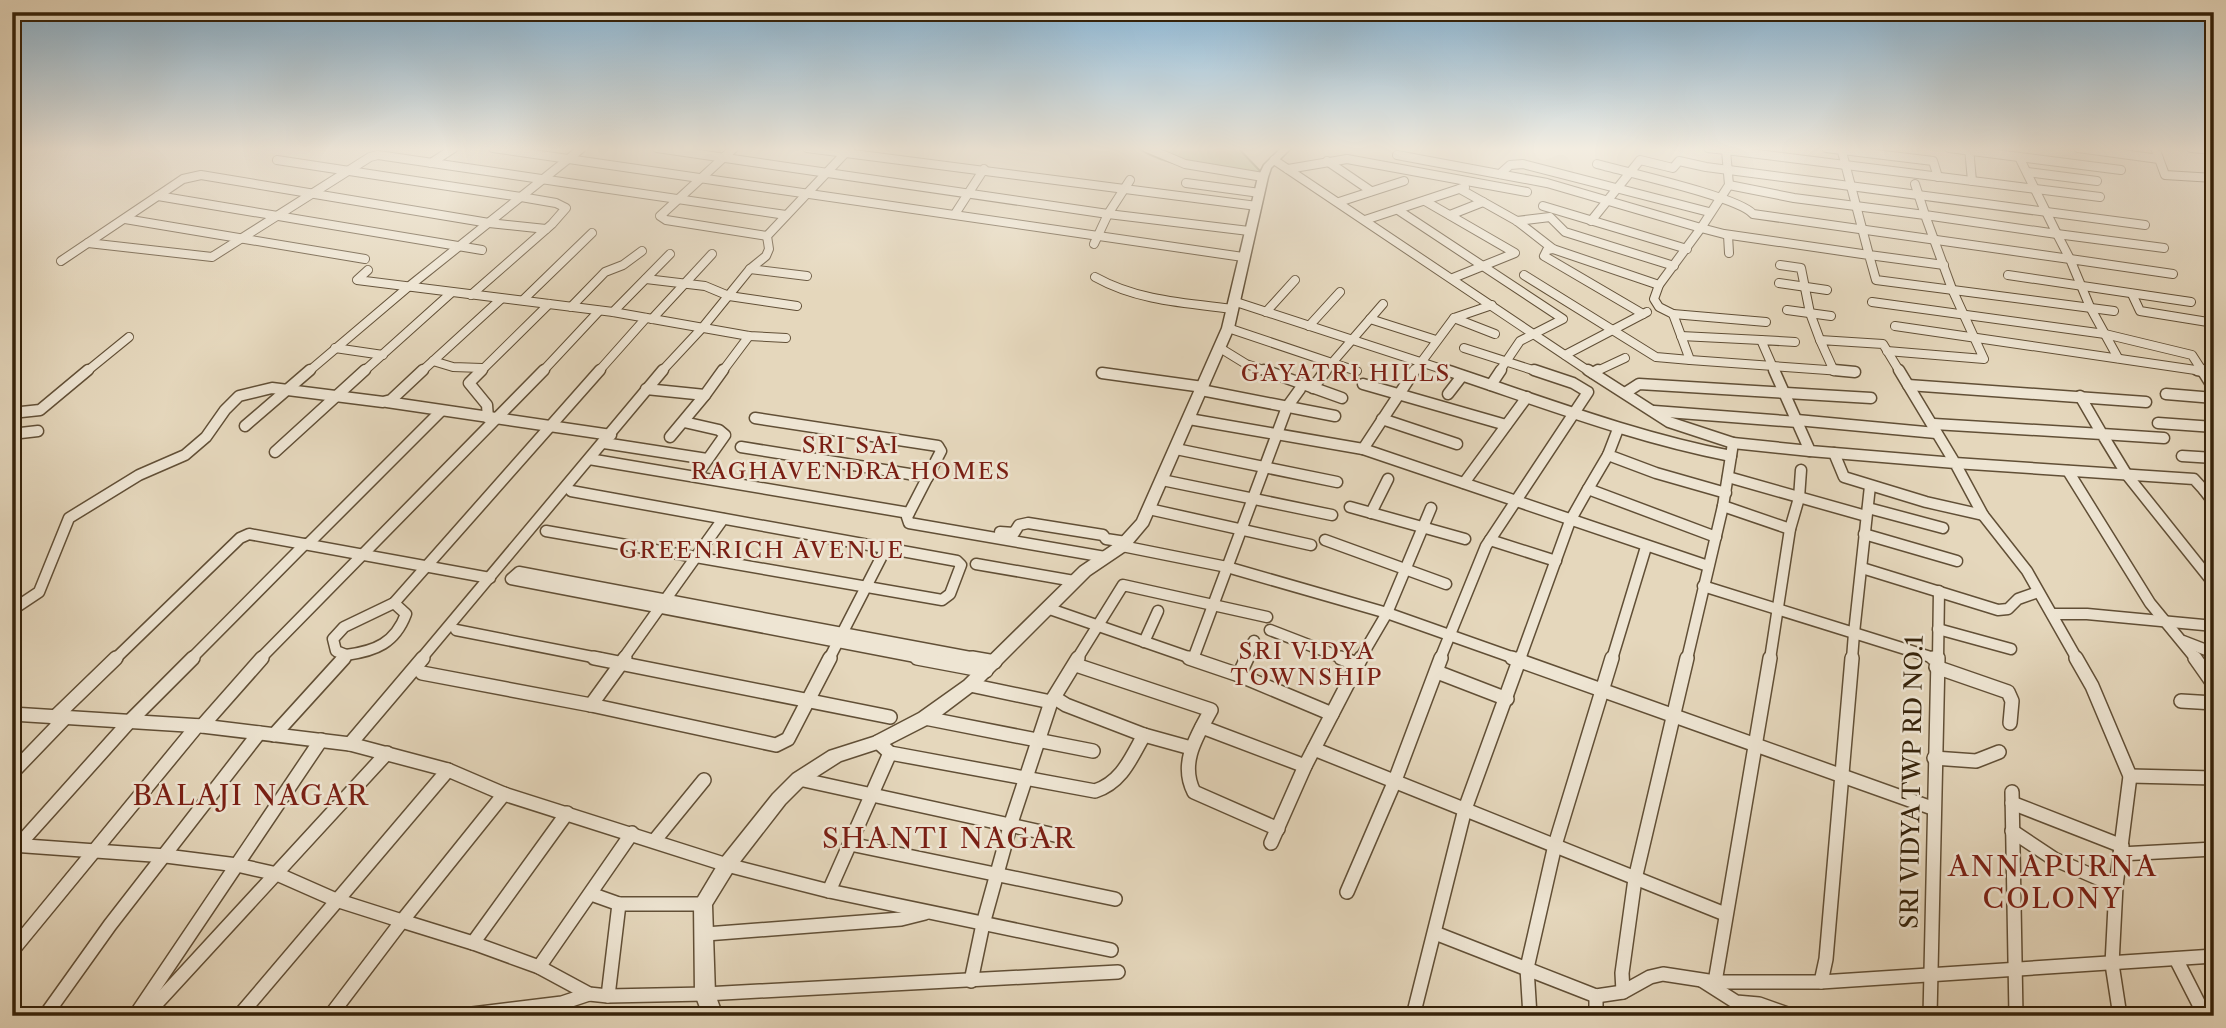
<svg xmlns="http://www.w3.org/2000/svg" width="2226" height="1028" font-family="'Libre Caslon Text',serif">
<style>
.green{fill:#b7be8f;stroke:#76704c;stroke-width:2}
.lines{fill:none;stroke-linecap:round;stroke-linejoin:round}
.minor-far2-casing{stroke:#614f36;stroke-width:10}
.minor-far1-casing{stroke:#614f36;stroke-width:13}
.minor-casing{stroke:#614f36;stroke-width:16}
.tertiary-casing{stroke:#614f36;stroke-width:3}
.minor-far2{stroke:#eee5d3;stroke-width:8}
.minor-far1{stroke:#eee5d3;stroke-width:10}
.minor{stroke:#eee5d3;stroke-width:13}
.tertiary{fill:#eee5d3;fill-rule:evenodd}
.labels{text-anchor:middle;stroke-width:5;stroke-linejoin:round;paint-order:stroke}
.neighbourhood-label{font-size:23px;letter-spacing:2px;fill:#7a1f14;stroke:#eee5d3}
.near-street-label{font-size:24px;fill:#35220a;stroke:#eee5d3}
.near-neighbourhood-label{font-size:28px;letter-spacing:2px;fill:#7a1f14;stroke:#eee5d3}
</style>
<rect width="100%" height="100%" fill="#e5d7bc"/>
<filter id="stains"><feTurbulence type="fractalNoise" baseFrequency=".00286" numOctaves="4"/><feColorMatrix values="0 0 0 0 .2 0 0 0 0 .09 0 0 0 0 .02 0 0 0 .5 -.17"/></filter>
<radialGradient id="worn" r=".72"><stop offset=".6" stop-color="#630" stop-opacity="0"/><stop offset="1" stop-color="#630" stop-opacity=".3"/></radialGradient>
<path class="green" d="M1138,148H1238L1263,174C1222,170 1173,171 1138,148Z"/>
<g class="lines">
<defs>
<g id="minor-far2">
<path d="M493,148L1243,257"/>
<path d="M657,148L1108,214L1249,231"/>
<path d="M734,148L660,216L666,220L767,236"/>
<path d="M807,148L1257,206"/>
<path d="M1147,148L1185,164L1263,177"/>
<path d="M1708,148L1726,150L1725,148"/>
<path d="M1826,148L1933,161L1938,177"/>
<path d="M1841,148L1869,255L1944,265"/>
<path d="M1949,148L2121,170"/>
<path d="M1969,148L1972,181"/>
<path d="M2078,148L2159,159"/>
<path d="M2155,148L2165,175L2214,178"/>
<path d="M2191,148L2214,150"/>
<path d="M1397,155L1547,183L1701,228L1659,285L1654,299L1659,307L1673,314L1690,360L1855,372"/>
<path d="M277,160L521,197L556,203L566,208L552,224L471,295"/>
<path d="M1274,160L1590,372"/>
<path d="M1327,161L1371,191"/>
<path d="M431,163L454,148"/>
<path d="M1597,164C1625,172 1739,197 1753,214L2070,259L2057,234L2164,248"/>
<path d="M1288,169L1347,159L1527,192"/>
<path d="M2027,172L2097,181"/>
<path d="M1500,174L1510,165L1523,164L1709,212"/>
<path d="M1186,183L1260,193"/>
<path d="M1915,184L1925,215L2057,234L2019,157"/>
<path d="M1729,185L1794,198L1925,215L1952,289L1984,359L1887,351"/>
<path d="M1460,189L1517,221L1553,249L1659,285"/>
<path d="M158,196L482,250"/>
<path d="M2100,197L1726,150L1729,185L1701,228L1724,234L1869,255L1876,280L2114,311"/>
<path d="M1425,201L1515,253L1453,278"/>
<path d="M1339,202L1404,181"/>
<path d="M1543,206L1687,249"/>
<path d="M1398,210L1563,319L1520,341L1499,372"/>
<path d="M955,214L984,169"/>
<path d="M1450,215L1483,202"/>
<path d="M125,219L365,259"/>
<path d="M1365,220L1465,187"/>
<path d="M1517,221L1550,217L1565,232L1674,266"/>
<path d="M1591,221L1640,160L1673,168L1679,161L1706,167L2145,225"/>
<path d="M1728,235L1729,253"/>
<path d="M88,243L212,257L370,157L378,155L786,215"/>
<path d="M1094,244L1108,214L1130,180"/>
<path d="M1553,249L1547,250L1544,256L1643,314"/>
<path d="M61,261L183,179L201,175L489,223L546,229"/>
<path d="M1780,265L1801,268L1810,313L1820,340"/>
<path d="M750,269L807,276"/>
<path d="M368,270L357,280L613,312L749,336L786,338"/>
<path d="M1524,275L1656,357L1690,360"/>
<path d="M2008,275L2191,302"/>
<path d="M1095,277C1138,301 1185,303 1233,309"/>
<path d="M646,279L705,286L729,296L797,306"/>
<path d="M1779,283L1827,290"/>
<path d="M2132,294L2140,311L2214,323"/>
<path d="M523,300L592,233"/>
<path d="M1236,302L1451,372"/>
<path d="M1872,302L2105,334L2192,355L2203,372"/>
<path d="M571,307L605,272L623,265L642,251"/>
<path d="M1787,310L1831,316"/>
<path d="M613,312L670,254"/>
<path d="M1266,312L1295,280"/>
<path d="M1673,314L1766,322"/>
<path d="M1454,318L1495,334"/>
<path d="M652,319L712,254"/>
<path d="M1370,319L1436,340"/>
<path d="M1309,326L1340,292"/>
<path d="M1895,326L2209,372"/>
<path d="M1228,328L1332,363L1383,304"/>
<path d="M1681,336L1761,340"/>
<path d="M335,348L383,355"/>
<path d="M1220,348L1246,364L1269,372"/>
<path d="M1464,348L1539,372"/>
<path d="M1565,355L1647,312"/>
<path d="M2118,358L2090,307L2070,259L2173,274"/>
<path d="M433,361L453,367L482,368"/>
<path d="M1834,371L1820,340L1883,344L1900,372"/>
<path d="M86,372L129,337"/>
<path d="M308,372L407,288L582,148"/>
<path d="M363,372L451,293"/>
<path d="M421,372L501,299"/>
<path d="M480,372L549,304"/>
<path d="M542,372L599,311"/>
<path d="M598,372L646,318"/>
<path d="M661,372L703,327L750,269L766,256L769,249L767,236L850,148"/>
<path d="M722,372L749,336"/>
<path d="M1325,372L1332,363L1357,371"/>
<path d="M1414,372L1454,318L1492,305"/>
<path d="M1595,372L1625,358"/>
<path d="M1775,372L1761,340L1795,342"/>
</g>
<g id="minor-far1">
<path d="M482,370L469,383L487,405L488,418"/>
<path d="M1264,370L1342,398"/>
<path d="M1446,370C1540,401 1633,437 1731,456L1733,443L1810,451"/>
<path d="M1588,370L1669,422L1733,443"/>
<path d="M1774,370L1810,451L1955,463L1983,515L2027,571L2077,659"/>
<path d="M1834,370L1855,372"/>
<path d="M1899,370L1955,463L2194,479L2204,490L2214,491"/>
<path d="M2197,370L2214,373"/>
<path d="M2202,370L2214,389"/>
<path d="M1102,373L1203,387"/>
<path d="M1593,373L1598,370"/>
<path d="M1363,384L1506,425"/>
<path d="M1491,385L1501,370"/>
<path d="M1908,385L2146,402"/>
<path d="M12,387H15"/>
<path d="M1313,388L1326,370"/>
<path d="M646,389L705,395L723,370"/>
<path d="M1201,390L1335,416"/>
<path d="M1625,393L1639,384L1871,398"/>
<path d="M1448,394L1462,376"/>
<path d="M2166,394L2214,398"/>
<path d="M2080,396L2102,434L2164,438"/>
<path d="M387,402L611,435"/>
<path d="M1654,411L1798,422"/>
<path d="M12,413L40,410L88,370"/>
<path d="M755,418L938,446L941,451L907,517L909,523L1105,557"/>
<path d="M1189,419L1363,449L1708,566"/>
<path d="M1382,419L1457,444"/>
<path d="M1797,420L1936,433"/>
<path d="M684,422L719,430L725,435L696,476"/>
<path d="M2158,423L2214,427"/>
<path d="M1934,424L2102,434L2127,475L2214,584"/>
<path d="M245,426L310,370"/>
<path d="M1618,429L1608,455L1656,473L1726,493"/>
<path d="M12,434L38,431"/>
<path d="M670,437L705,395"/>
<path d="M604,443L707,459"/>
<path d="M741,447L928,477"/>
<path d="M1176,449L1337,482"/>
<path d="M1363,449L1415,370"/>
<path d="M275,452L365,370"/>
<path d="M1834,453L1844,477L1926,502L1983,515"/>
<path d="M1608,455L1588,489L1716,537"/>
<path d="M2182,456L2214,458"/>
<path d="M589,459L909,513"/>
<path d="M2068,471L2150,603L2196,659"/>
<path d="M1728,477L1866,516"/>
<path d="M1162,480L1332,515"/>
<path d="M1464,483L1527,397"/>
<path d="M2204,490L2214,503"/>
<path d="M1723,506L1790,529"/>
<path d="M1350,507L1465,539"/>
<path d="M1868,508L1943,528"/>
<path d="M1149,509L1311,545"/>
<path d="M1371,513L1388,479"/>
<path d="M546,531L942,600L950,594L961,565L957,561L571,491"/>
<path d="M1000,532L1014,533L1019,525L1028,523L1103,535L1106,539L1126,542"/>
<path d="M1864,534L1957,561"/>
<path d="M1325,540L1446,584"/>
<path d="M1490,540L1556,561"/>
<path d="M308,544L441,411"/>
<path d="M1122,546L1227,567L1387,613L1517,659"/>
<path d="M976,564L1074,581"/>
<path d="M1862,568L1998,610L2008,609L2018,599L2038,592"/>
<path d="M1703,586L1854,633L1870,486"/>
<path d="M1047,608L1194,659"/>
<path d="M12,610L39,592L69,518L139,475L185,455L206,437L225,410L239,396L272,388L383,402L391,400L423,370"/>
<path d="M2052,614H2087L2214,626"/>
<path d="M1938,629L2011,649"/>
<path d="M456,630L603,659"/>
<path d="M1270,630L1345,659"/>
<path d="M2183,641L2214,653"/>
<path d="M1144,642L1158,611"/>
<path d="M346,655C376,651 395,643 406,614L394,603"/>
<path d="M115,659L240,538L249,534L490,578"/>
<path d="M191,659L305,544"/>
<path d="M260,659L544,370"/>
<path d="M342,659L346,655L336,651L333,639L344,627L394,603L600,370"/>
<path d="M421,659L663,370"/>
<path d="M623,659L723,519"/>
<path d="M829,659L886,548"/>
<path d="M926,659L511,579L519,572L981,659"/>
<path d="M1077,659L1123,585L1267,617"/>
<path d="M1193,659L1287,407L1300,389"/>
<path d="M1246,659L1254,641"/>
<path d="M1360,659L1387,613L1431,508"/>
<path d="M1440,659L1486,546L1588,392L1573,383L1534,370"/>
<path d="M1520,659L1570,521L1588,489"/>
<path d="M1612,659L1646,547"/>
<path d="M1687,659L1723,506L1731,456"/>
<path d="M1770,659L1790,529L1799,498L1801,470"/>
<path d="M1852,659L1854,633L1937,659"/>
<path d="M1938,659L1939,591"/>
</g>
<g id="minor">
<path d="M594,658L890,717"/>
<path d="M917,658L986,671"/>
<path d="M972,658L995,662"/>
<path d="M1189,658L1239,675L1332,714"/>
<path d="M1341,658L1357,664"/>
<path d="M1512,658L1932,808"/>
<path d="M1933,658L1937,659"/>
<path d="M2195,658L2214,685"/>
<path d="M1076,665L1211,710C1197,736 1179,763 1194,792L1278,829"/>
<path d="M1936,667L2008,692L2012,701L2010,723"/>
<path d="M1437,672L1507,699"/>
<path d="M422,673L591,705L776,745L788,739L830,658"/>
<path d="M1239,675L1247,658"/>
<path d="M970,685L1051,702"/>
<path d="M1055,698L1066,705L1144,735L1191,748"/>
<path d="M2181,701L2214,703"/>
<path d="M591,705L625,658"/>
<path d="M12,714L202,726L350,744L448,770L504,794L727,865L829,891L1111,950"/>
<path d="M54,718L116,658"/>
<path d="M925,718L1093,751"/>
<path d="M202,726L262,658"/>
<path d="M1202,727L1305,766"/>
<path d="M274,735L344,658"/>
<path d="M878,742L890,753L1095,791C1122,782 1131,758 1144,735"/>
<path d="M350,744L423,658"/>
<path d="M1314,749L1725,914"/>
<path d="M1934,758L1976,761L1999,752"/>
<path d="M12,773L64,719"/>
<path d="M2130,776L2214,778"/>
<path d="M799,779L1064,837"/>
<path d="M2012,792L2016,1016"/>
<path d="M504,794L402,921L473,943L567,813"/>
<path d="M2012,803L2122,846"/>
<path d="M2012,831L2054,859L2116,886L2130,776L2092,686L2076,658"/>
<path d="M655,840L704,780"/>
<path d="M1271,843L1305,766L1361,658"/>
<path d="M850,844L1115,899"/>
<path d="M12,845L166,856L237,865L277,874L336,900L402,921L330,1016"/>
<path d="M16,848L129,722L193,658"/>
<path d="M2120,854L2214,849"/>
<path d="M2116,886L2112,964L2120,1016"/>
<path d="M829,891L890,753"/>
<path d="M1347,892L1394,783L1441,658"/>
<path d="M591,894L619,904H703"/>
<path d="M1435,933L1596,996L1623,992L1650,977L1663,974L1715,982H1821L2214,956"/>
<path d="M706,934L901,919L925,913"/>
<path d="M473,943L539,967L589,994L608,996L705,994L1118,972"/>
<path d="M12,951L197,726"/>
<path d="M2176,959L2205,1016"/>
<path d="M539,967L632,833"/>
<path d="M971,981L983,924L1011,823L1051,702L1078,658"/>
<path d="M1703,981L1736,1002L1759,1004L1793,1016"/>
<path d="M1715,982L1770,658"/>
<path d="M1821,982L1826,959L1852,658"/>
<path d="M1623,992L1622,973L1635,879L1687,658"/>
<path d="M608,996L619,904"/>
<path d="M1596,996V1016"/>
<path d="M45,1016L110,925L259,733"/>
<path d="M135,1016L321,740"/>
<path d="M145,1016L387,753"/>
<path d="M239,1016L448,770"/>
<path d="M456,1016L562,1003L589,994"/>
<path d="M1413,1016L1465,809L1520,658"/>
<path d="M1530,1016L1527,968L1555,845L1612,658"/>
<path d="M1930,1016L1938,658"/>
</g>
<path id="tertiary" d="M1281,148H1291L1271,168L1268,177L1234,328L1148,525L1127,550L1090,575L976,689L931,723L884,747L841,761L805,784L785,804L733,871L712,905L715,994L723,1016H703L695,994L694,904L721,859L773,794L793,774L829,751L873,737L919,713L964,681L1080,567L1117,542L1137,520L1222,328L1258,177L1264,165Z"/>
</defs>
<use href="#minor-far2" class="minor-far2-casing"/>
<use href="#minor-far1" class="minor-far1-casing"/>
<use href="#minor" class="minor-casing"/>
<use href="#tertiary" class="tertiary-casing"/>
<use href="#minor-far2" class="minor-far2"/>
<use href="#minor-far1" class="minor-far1"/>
<use href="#minor" class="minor"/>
<use href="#tertiary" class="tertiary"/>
</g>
<linearGradient id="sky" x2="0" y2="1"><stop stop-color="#88b5d5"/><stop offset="0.51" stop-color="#f3ede1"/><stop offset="1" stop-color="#f3ede1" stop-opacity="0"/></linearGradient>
<rect width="2226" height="292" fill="url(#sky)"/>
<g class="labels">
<g class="neighbourhood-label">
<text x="1346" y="381">GAYATRI HILLS</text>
<text x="851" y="453">SRI SAI<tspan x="851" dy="26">RAGHAVENDRA HOMES</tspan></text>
<text x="762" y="558">GREENRICH AVENUE</text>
<text x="1307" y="659">SRI VIDYA<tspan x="1307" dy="26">TOWNSHIP</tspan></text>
</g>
<g class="near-street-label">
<text transform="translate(1912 782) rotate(-89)" y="8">SRI VIDYA TWP RD NO.1</text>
</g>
<g class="near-neighbourhood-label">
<text x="251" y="805">BALAJI NAGAR</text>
<text x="949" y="848">SHANTI NAGAR</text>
<text x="2053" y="876">ANNAPURNA<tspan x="2053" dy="32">COLONY</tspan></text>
</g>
</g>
<rect width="2226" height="1028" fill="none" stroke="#e5d7bc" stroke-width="42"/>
<rect x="14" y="14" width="2198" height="1000" fill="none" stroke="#35220a" stroke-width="3.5"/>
<rect x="21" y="21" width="2184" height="986" fill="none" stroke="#35220a" stroke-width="2"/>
<rect width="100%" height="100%" filter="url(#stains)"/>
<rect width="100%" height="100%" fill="url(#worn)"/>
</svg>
